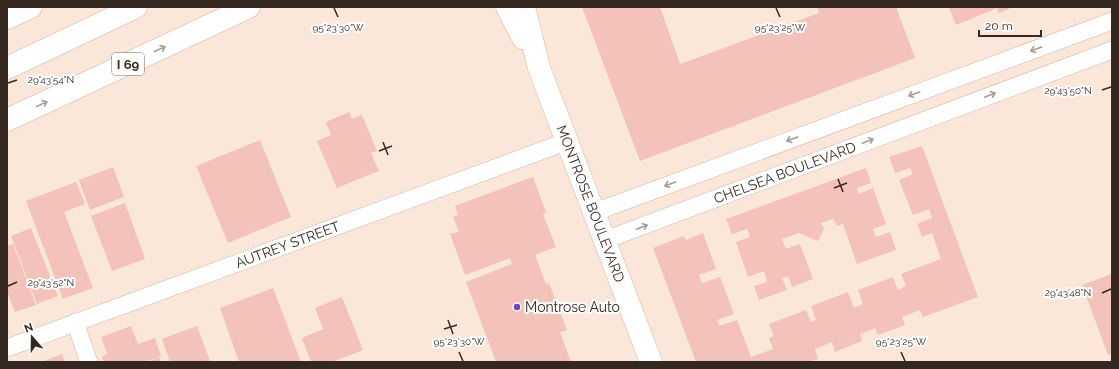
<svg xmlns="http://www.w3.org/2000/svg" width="1119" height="369" font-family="Raleway,sans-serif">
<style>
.building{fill:#f2c2bb}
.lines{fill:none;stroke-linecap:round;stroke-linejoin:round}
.street-casing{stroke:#d7b5a1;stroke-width:18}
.secondary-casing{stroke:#d7b5a1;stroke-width:23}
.highway-casing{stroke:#d7b5a1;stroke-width:23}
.street{stroke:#fff;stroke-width:17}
.secondary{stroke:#fff;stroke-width:22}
.highway{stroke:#fff;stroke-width:22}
.oneway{stroke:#a49e9b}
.ticks{fill:none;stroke:#352821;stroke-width:1.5}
.poi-dot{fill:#6d45bd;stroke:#fff;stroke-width:1.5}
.labels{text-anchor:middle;stroke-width:4;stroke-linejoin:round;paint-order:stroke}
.shield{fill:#fff;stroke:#726864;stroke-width:1}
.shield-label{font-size:13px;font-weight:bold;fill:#352821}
.street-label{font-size:14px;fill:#352821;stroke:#fff}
.poi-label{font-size:14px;fill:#352821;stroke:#fff;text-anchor:start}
.ticks-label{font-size:10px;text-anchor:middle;fill:#352821;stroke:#fff;stroke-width:4;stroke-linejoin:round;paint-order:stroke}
</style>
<rect width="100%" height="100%" fill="#fbe6da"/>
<g class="building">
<path d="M582,7H660L680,64L819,13L817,7H896L915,58L640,161Z"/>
<path d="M949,7H1013L999,13L997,8L956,25Z"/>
<path d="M349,112L352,119L362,115L377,151L371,153L379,171L337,188L317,141L331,135L326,122Z"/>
<path d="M260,140L291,217L228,243L196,166Z"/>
<path d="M922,146L978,297L923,317L920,310L902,317L905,325L878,335L875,328L860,334L862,341L835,352L832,342L815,349L818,359L809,362H696L653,248L684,236L686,240L703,233L716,269L699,275L702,283L720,277L734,314L717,320L719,326L737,320L751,357L773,349L769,338L774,336L769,324L806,310L811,322L816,320L811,306L848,292L854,308L863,304L858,290L893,277L898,290L906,286L901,274L941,259L932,233L922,237L917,224L932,218L929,209L913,215L899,180L913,174L910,168L895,173L889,157Z"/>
<path d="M113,167L124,197L90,210L79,180Z"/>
<path d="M866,168L871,183L857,188L859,194L873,188L886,224L873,229L876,237L890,232L896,250L857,264L843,224L837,226L834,219L821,223L824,229L818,241L799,233L782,239L786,249L800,244L813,279L792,287L788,276L782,278L787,290L759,300L754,286L767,282L764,271L748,277L736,242L750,237L747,229L732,234L726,219Z"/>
<path d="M533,177L546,212L543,214L556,247L535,255L546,284L549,283L567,330L560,332L571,362H496L466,282L512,264L510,258L465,275L450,234L459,232L453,217L458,215L455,206Z"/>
<path d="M76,182L85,204L64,212L93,288L63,299L26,201Z"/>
<path d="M125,203L145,259L112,271L91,216Z"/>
<path d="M31,228L58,296L37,304L11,236Z"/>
<path d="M13,244L36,305L15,312L7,291V246Z"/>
<path d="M1112,274V353L1108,355L1082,285Z"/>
<path d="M273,288L301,362H239L220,308Z"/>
<path d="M342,297L363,350L332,362H311L302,338L323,329L315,308Z"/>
<path d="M131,326L138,344L155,338L161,356L145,362H104L102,357L107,354L101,337Z"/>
<path d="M197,326L210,361L206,362H170L162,339Z"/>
<path d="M62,354L65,362H41Z"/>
<path d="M159,357L161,362H148Z"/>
</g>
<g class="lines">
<defs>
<g id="street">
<path d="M595,212L1112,21"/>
<path id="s1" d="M605,240L1112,50"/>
<path d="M75,322L89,362"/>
<path id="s2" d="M7,348L568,141"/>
</g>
<g id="secondary">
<path d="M507,7L523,38"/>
<path id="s3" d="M524,7L539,68L651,362"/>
</g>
<g id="highway">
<path d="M7,18L31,7"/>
<path d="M7,68L136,7"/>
<path d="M7,120L249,7"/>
</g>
</defs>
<use href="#street" class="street-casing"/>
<use href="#secondary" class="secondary-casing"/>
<use href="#highway" class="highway-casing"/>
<use href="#street" class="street"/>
<use href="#secondary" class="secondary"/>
<use href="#highway" class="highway"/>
</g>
<defs><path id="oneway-shaft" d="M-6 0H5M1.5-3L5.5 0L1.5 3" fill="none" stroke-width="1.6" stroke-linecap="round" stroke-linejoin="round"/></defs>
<g class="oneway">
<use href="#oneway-shaft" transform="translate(160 49) rotate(-25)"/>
<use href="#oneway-shaft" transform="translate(1036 49) rotate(160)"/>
<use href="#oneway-shaft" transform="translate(914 94) rotate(160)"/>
<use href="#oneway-shaft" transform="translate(990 95) rotate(-21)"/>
<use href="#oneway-shaft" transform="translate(42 104) rotate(-25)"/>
<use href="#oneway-shaft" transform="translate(792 139) rotate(160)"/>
<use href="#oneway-shaft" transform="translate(868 141) rotate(-21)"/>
<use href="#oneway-shaft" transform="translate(670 184) rotate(160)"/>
<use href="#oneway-shaft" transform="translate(642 227) rotate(-21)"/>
</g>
<path class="ticks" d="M334,8L338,17M776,8L780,17M8,83L17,80M1102,90L1111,87M383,142L388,155M379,151L392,146M838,179L843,192M834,188L847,183M8,286L17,282M1102,293L1111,289M448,320L453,334M444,329L457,325M459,352L463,361M901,352L905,361"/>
<circle class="poi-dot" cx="517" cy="307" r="4"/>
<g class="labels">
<rect class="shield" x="112" y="53" width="32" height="22" rx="3"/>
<g class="shield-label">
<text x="128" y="69">I 69</text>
</g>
<g class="street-label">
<text dy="5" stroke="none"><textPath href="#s1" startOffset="192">CHELSEA BOULEVARD</textPath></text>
<text dy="5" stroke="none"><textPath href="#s3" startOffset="208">MONTROSE BOULEVARD</textPath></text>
<text dy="5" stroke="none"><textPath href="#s2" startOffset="299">AUTREY STREET</textPath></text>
</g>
<g class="poi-label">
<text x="525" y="312">Montrose Auto</text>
</g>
</g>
<g class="ticks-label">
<text x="780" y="31">95°23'25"W</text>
<text x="338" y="31">95°23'30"W</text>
<text x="51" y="83">29°43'54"N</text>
<text x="1068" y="94">29°43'50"N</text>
<text x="51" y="286">29°43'52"N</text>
<text x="1068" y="296">29°43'48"N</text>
<text x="459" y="345">95°23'30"W</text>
<text x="901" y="345">95°23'25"W</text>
</g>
<rect width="1119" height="369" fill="none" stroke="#352821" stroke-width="16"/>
<g transform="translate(32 337) rotate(340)" stroke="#ffffff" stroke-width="3" paint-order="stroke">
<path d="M0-3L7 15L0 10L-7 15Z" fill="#352821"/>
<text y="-6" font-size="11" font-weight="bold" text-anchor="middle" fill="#352821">N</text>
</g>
<path d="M979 30v6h62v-6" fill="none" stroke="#352821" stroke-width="2"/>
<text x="985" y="30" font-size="12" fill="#352821" stroke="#ffffff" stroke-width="3" paint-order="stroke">20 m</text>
</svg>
